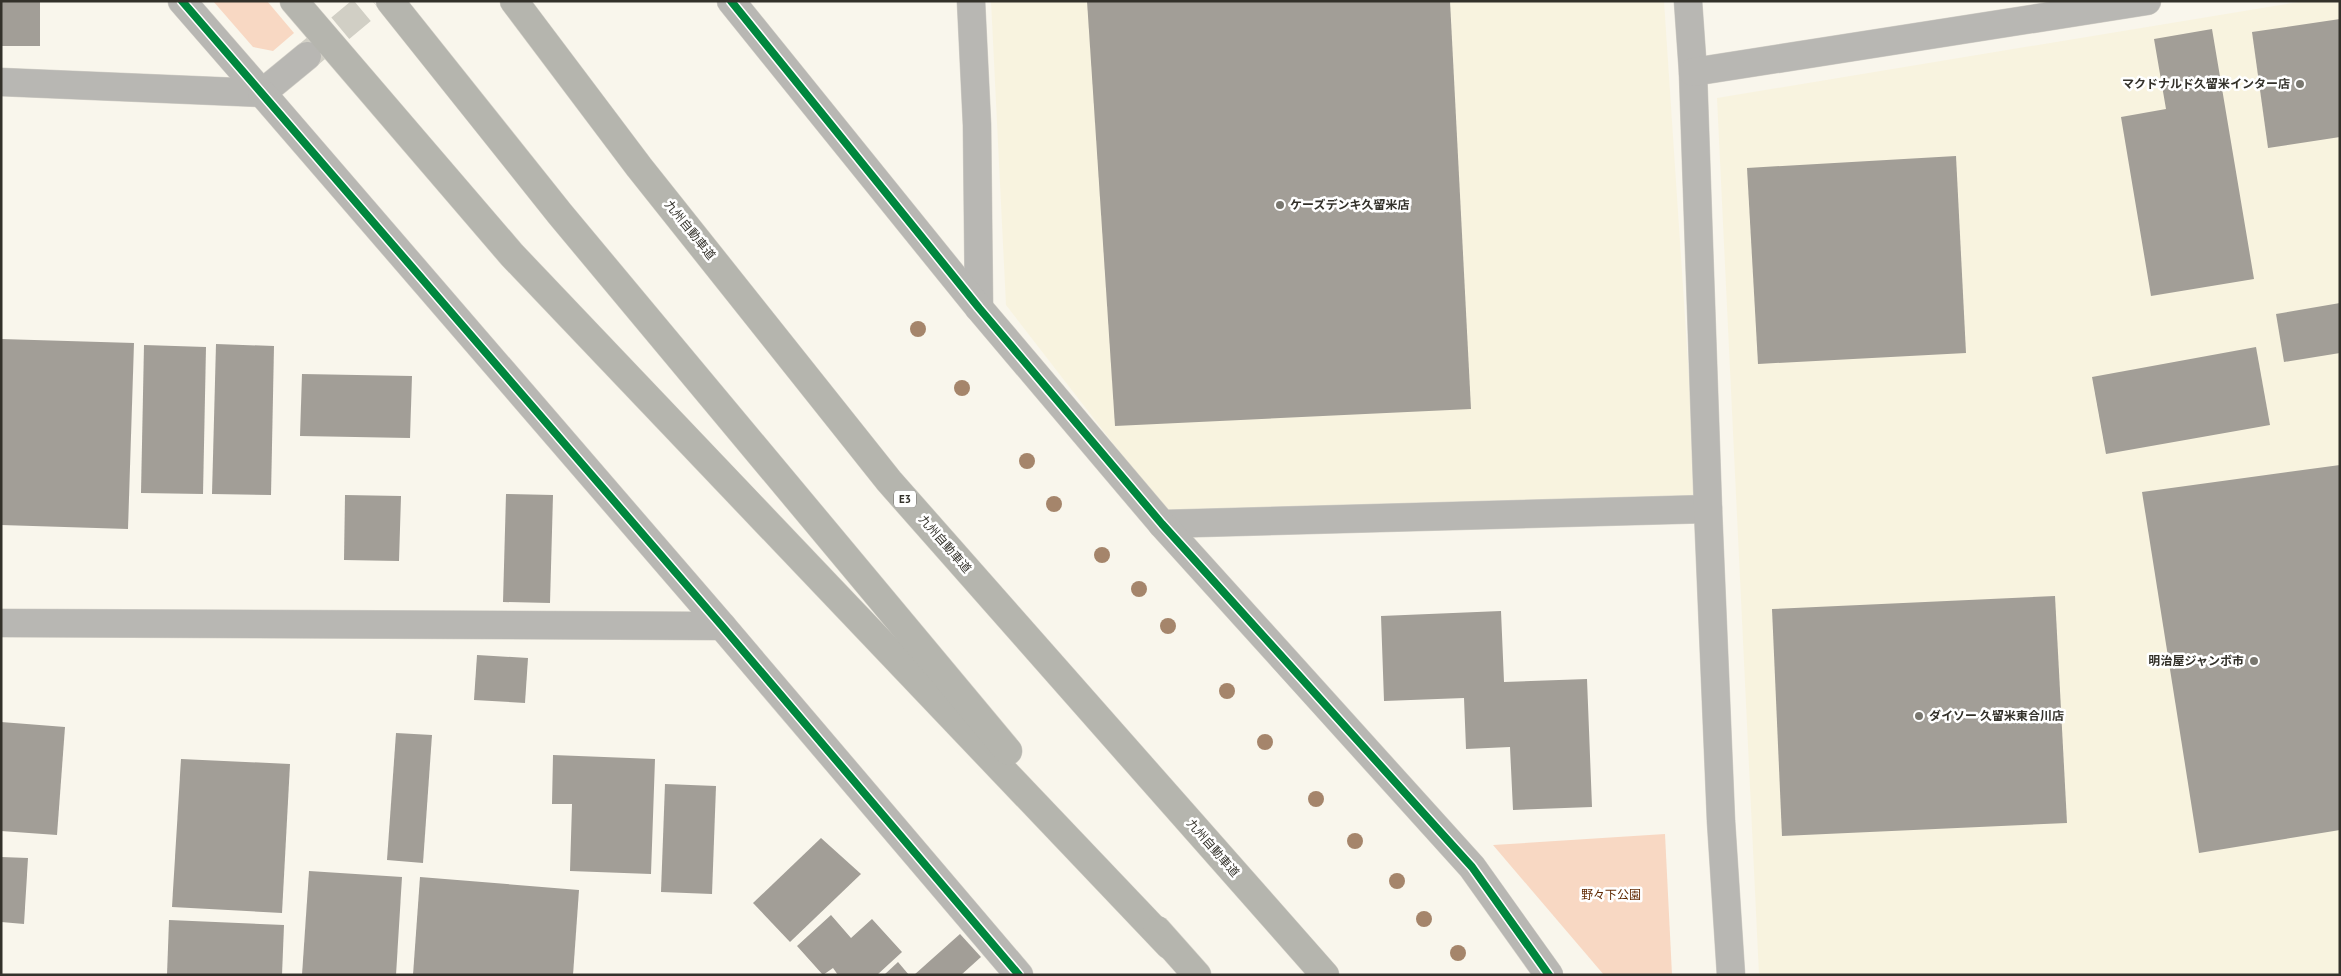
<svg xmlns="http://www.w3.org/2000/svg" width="2341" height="976" font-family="'PT Sans','Noto Sans JP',sans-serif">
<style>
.built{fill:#f8f3df}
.green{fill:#f8d8c3}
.building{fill:#a29e97}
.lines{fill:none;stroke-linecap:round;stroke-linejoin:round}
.minor-tunnel{stroke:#d1cfc5;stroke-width:28;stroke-dasharray:28 14;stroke-linecap:butt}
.minor-casing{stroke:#d5d2ca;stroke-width:29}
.tertiary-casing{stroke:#d5d2ca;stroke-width:29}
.motorway-casing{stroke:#d5d2ca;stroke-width:29}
.minor{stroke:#b8b7b3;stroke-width:28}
.tertiary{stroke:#b8b7b3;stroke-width:28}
.motorway{stroke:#b5b5ae;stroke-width:28}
.cycleway-casing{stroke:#fff;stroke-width:11}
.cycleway{stroke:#00873e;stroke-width:8}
.tree{fill:#a5856b}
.poi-dot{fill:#78766e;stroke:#fff;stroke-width:2}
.labels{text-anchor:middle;stroke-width:5;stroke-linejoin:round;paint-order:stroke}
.shield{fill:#fff;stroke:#706f6a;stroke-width:1}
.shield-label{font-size:11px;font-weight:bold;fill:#33312a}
.poi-label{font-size:12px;font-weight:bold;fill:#33312a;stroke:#fff;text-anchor:end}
.street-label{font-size:12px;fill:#33312a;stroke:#fff}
.park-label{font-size:12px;fill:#602902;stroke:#fff}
</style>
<rect width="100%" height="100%" fill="#f9f6ec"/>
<g class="built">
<path d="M991,1H1664L1697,498L1170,517L1006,305Z"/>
<path d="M2304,1H2340V975H1759L1717,98Z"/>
</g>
<g class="green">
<path d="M213,1H267L294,33L273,51L253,47Z"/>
<path d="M1665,834L1672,975H1604L1493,845Z"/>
</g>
<g class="building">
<rect x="1" y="1" width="39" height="45"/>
<path d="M1087,1H1450L1471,409L1115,426Z"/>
<path d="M2340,19V137L2268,148L2252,32Z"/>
<path d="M2212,29L2254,279L2151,296L2121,117L2166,109L2154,39Z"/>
<path d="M1956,156L1966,353L1758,364L1747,168Z"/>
<path d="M2340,303V353L2284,362L2276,314Z"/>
<path d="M1,339L134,343L128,529L1,525Z"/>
<path d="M216,344L274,346L271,495L212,494Z"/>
<path d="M144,345L206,347L203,494L141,493Z"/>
<path d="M2256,347L2270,425L2106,454L2092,377Z"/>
<path d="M302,374L412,376L410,438L300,436Z"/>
<path d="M2340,465V830L2199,853L2142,492Z"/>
<path d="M506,494L553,495L550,603L503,602Z"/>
<path d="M345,495L401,496L399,561L344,560Z"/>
<path d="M2055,596L2067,823L1782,836L1772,609Z"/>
<path d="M1501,611L1504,682L1587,679L1592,807L1513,810L1510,747L1466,749L1464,698L1384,701L1381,616Z"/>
<path d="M477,655L528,658L525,703L474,700Z"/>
<path d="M1,722L65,727L57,835L1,831Z"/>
<path d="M396,733L432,735L423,863L387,860Z"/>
<path d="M553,755L655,759L651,874L570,871L572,804H552Z"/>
<path d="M181,759L290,764L282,913L172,907Z"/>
<path d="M665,784L716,786L712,894L661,892Z"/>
<path d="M821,838L861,874L790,942L753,903Z"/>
<path d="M1,857L28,858L24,924L1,922Z"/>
<path d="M309,871L402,877L396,975H302Z"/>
<path d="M420,877L579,890L573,975H413Z"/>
<path d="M831,915L851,938L872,919L902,952L877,975H838L833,968L823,975L797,946Z"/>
<path d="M169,920L284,925L282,975H167Z"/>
<path d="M960,934L981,957L961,975H914Z"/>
<path d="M898,962L909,975H884Z"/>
</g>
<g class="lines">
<path class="minor-tunnel" d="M308,55L373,1"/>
<defs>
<g id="minor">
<path d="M182,1L262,93"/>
<path d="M971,1L977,125L979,308"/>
<path d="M1,82L262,93L307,56"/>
<path d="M1162,524L1708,509"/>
</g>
<g id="tertiary">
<path d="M731,1L979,308L1162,524L1472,867L1549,975"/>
<path d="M1688,1L1693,72L1708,509L1721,821L1731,975"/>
<path d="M1693,72L2147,1"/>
<path d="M262,93L722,626L1019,975"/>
<path d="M1,623L722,626"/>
</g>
<g id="motorway">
<path d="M294,1L512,255L1169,945"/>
<path d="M390,1L560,214L1008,751"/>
<path d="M514,1L639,167L889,481L1325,975"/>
<path d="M1157,930L1197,975"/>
</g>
</defs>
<use href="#minor" class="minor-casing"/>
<use href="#tertiary" class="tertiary-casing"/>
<use href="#motorway" class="motorway-casing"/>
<use href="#minor" class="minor"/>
<use href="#tertiary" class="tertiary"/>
<use href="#motorway" class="motorway"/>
<defs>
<g id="cycleway">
<path d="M182,1L722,626L1019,975"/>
<path d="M731,1L979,308L1162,524L1472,867L1549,975"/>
</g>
</defs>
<use href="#cycleway" class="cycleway-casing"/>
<use href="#cycleway" class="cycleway"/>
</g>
<g class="tree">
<circle cx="918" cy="329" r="8"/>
<circle cx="962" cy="388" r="8"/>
<circle cx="1027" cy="461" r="8"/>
<circle cx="1054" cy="504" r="8"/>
<circle cx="1102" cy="555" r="8"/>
<circle cx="1139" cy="589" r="8"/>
<circle cx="1168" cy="626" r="8"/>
<circle cx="1227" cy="691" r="8"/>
<circle cx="1265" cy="742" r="8"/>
<circle cx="1316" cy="799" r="8"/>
<circle cx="1355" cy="841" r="8"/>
<circle cx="1397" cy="881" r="8"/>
<circle cx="1424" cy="919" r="8"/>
<circle cx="1458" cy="953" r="8"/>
</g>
<g class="poi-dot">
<circle cx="2300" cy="84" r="5"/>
<circle cx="1280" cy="205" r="5"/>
<circle cx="2254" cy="661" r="5"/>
<circle cx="1919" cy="716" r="5"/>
</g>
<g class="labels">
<rect class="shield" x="894" y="490.5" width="22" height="17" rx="4"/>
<g class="shield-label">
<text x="905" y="503">E3</text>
</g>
<g class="poi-label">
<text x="2290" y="88">マクドナルド久留米インター店</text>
<text x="1290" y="209" text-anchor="start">ケーズデンキ久留米店</text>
<text x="2244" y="665">明治屋ジャンボ市</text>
<text x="1929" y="720" text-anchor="start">ダイソー 久留米東合川店</text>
</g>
<g class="street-label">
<text transform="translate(690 230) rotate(51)" y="4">九州自動車道</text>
<text transform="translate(945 544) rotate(49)" y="4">九州自動車道</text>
<text transform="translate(1213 848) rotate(49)" y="4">九州自動車道</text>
</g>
<g class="park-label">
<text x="1611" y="899">野々下公園</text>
</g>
</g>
<rect width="2341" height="976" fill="none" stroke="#33312a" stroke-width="5"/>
</svg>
